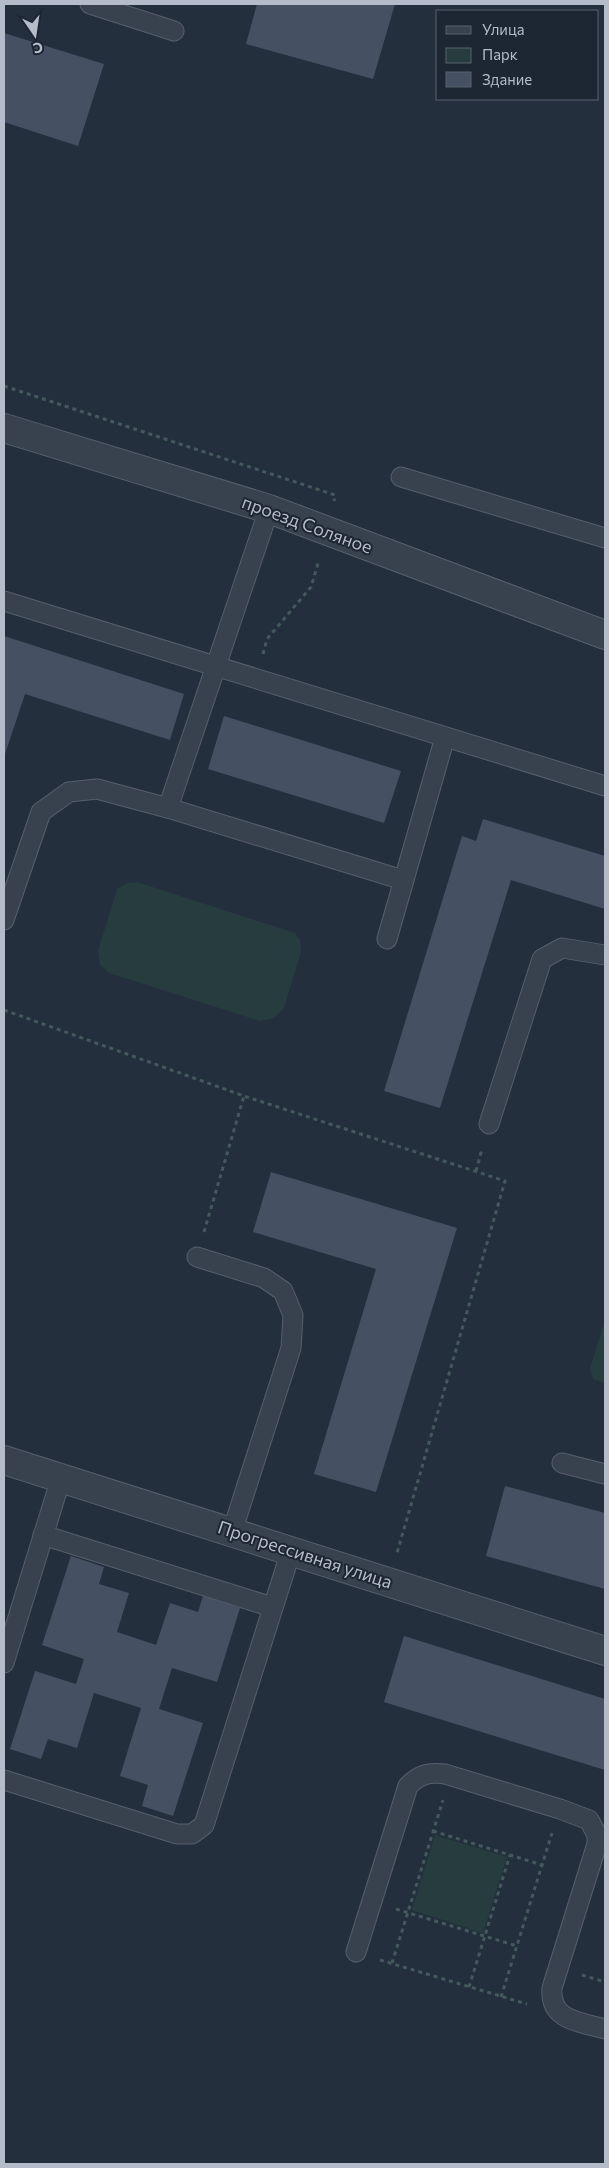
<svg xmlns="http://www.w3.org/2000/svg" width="609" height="2168" font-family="Commissioner,sans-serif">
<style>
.green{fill:#263c3f}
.building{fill:#455162}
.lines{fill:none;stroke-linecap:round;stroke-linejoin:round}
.lane-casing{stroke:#565f6c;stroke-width:21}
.street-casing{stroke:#565f6c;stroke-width:30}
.path{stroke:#44595c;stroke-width:3;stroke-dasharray:4 4;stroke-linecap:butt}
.lane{stroke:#38414e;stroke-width:19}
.street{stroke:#38414e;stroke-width:28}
.labels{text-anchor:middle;stroke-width:4;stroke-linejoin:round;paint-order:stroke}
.street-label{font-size:18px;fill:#b4bcc9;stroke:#1d2633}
</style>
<rect width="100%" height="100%" fill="#242f3e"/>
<g class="green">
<path d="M137,882L295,933L300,940L301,952L284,1008L274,1018L260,1021L109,973L100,965L98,951L117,889L127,883Z"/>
<path d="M605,1321V1383L593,1379L590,1368Z"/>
<path d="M435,1835L507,1857L483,1933L412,1910Z"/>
</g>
<g class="building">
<path d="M257,4H395L373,79L246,44Z"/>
<path d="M4,33L104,64L78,146L4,122Z"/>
<path d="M4,636L184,694L170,740L25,694L4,757Z"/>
<path d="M224,716L401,771L384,823L208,769Z"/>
<path d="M483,819L605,856V909L511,880L440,1108L384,1091L462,836L476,841Z"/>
<path d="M271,1172L457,1228L376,1492L314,1474L376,1269L253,1232Z"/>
<path d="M505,1486L605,1513V1589L486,1556Z"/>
<path d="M71,1556L104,1567L99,1584L129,1593L117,1632L156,1645L170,1603L198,1612L203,1596L240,1608L217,1682L172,1668L159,1709L203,1723L173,1816L142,1806L148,1785L120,1776L141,1708L94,1693L77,1748L48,1739L41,1759L10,1749L35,1671L76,1684L84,1659L42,1645Z"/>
<path d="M404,1636L605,1699V1770L384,1702Z"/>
</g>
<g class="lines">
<defs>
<g id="lane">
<path d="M90,4L174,31"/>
<path d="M401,477L605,538"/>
<path d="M4,601L605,786"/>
<path d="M168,808L269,509"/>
<path d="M4,920L41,812L69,792L97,789L168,808L403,880"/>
<path d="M387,939L445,737"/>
<path d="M489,1124L542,959L562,948L605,955"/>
<path d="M197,1257L264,1278L283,1291L293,1315L291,1348L232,1532"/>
<path d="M562,1463L605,1474"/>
<path d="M43,1535L272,1607"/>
<path d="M4,1663L61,1478"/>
<path d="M4,1780L177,1834H192L204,1825L291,1551"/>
<path d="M356,1952L408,1786C420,1774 429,1772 445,1774L560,1809L589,1820L597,1835V1844L552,1988C549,2021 581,2022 605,2029"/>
</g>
<g id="street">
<path d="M4,428L269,509L605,635"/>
<path d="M4,1460L605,1651"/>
</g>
</defs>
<use href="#lane" class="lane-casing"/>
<use href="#street" class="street-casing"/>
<g class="path">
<path d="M4,386L335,495L334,501"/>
<path d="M263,654L267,639L311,587L319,560"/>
<path d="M4,1010L244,1096L505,1181L397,1553"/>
<path d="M476,1171L482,1149"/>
<path d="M204,1232L244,1096"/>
<path d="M433,1831L542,1865L552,1833"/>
<path d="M396,1909L517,1946"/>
<path d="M380,1960L527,2004"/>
<path d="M392,1963L443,1800"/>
<path d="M582,1975L605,1982"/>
<path d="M469,1987L510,1855"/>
<path d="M501,1997L542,1865"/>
</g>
<use href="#lane" class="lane"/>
<use href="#street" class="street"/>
</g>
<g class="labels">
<g class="street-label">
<text transform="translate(307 525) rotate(20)" y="6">проезд Соляное</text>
<text transform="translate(305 1555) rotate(18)" y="6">Прогрессивная улица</text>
</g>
</g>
<rect width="609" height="2168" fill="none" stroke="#b4bcc9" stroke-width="10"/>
<rect x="436" y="10" width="162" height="90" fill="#1d2633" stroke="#59626f"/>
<rect x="446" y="26" width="25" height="8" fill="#38414e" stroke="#59626f"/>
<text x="482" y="35" font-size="15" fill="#b4bcc9">Улица</text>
<rect x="446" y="48" width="25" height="15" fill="#263c3f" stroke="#59626f"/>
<text x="482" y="60" font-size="15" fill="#b4bcc9">Парк</text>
<rect x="446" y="72" width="25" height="15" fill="#455162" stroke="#59626f"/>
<text x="482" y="85" font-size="15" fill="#b4bcc9">Здание</text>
<g transform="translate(35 35) rotate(167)" stroke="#1d2633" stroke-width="4" paint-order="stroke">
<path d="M0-4L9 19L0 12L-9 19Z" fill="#b4bcc9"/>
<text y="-8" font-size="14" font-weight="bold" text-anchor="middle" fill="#b4bcc9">С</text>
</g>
</svg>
